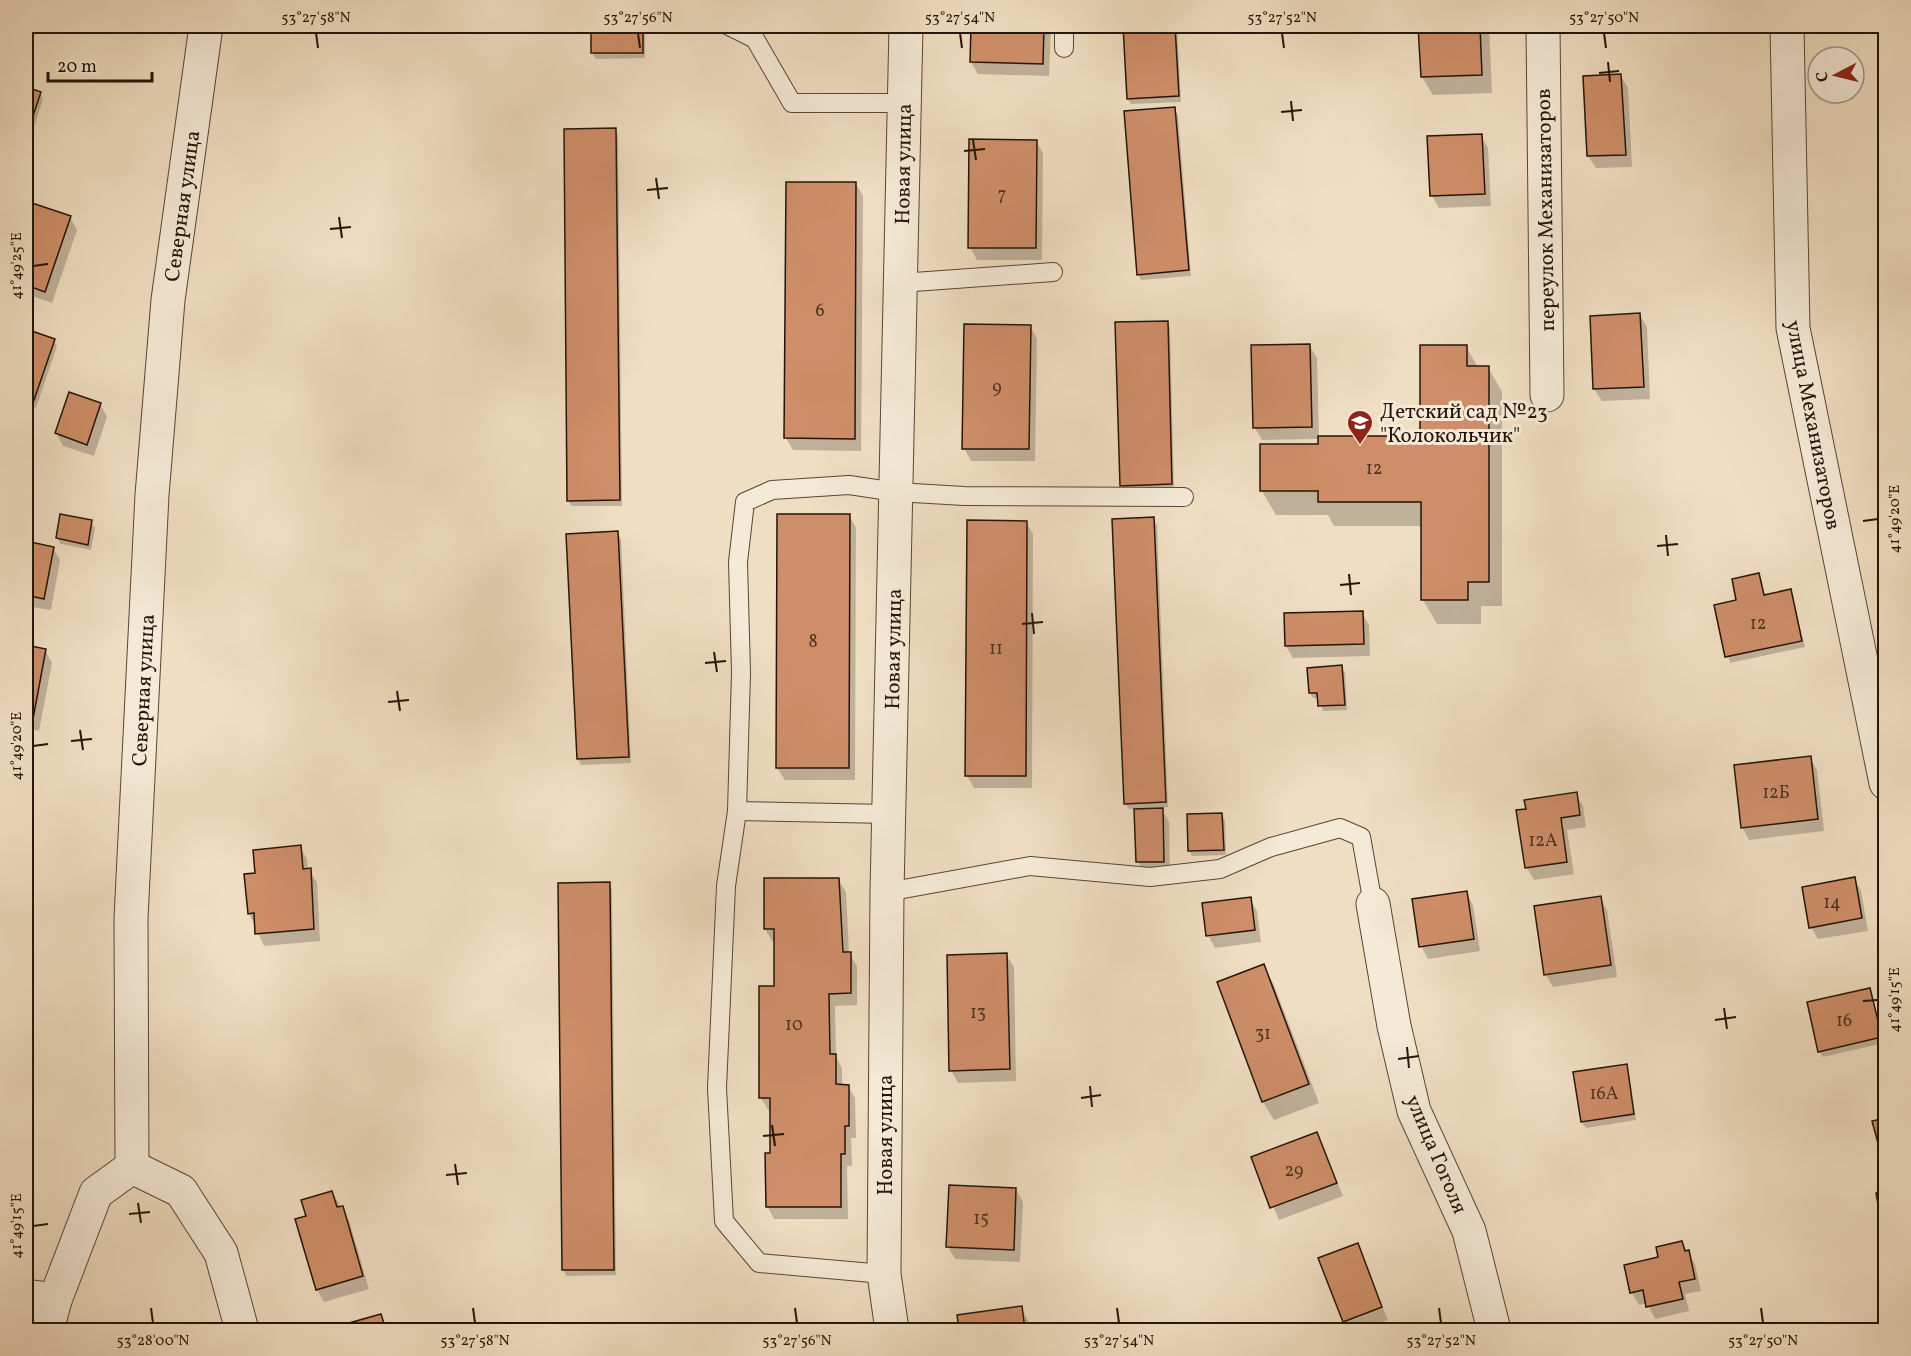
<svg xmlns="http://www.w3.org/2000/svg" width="1911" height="1356" font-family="Vollkorn,serif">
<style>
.shadow{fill:#0003}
.building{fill:#ce8e69;stroke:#241407;stroke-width:1.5}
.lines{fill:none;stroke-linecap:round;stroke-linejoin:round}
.service-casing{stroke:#574636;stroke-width:20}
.minor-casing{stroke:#574636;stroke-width:35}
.service{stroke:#f5ead7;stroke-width:18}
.minor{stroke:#f5ead7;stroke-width:33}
.ticks{fill:none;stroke:#241407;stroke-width:2}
.labels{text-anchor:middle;stroke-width:6;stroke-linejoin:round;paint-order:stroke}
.number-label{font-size:18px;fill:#4e3220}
.street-label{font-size:21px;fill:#241407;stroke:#f5ead7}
.poi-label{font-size:21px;fill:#241407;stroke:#f5ead7;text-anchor:start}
.neatline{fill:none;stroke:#241407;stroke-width:2}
.ticks-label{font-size:15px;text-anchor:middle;fill:#241407}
</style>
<rect width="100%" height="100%" fill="#f0dec2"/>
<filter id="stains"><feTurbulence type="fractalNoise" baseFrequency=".00333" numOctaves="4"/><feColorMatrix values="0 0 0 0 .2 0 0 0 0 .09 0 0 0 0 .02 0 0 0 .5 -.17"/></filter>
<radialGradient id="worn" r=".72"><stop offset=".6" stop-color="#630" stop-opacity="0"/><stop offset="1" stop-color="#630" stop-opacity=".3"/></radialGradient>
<g class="shadow">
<path d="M592,26H645V58L596,59L592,53Z"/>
<path d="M972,26H1051L1049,76L978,74L971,62Z"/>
<path d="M1124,26H1177L1181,102L1131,104L1128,99Z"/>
<path d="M1298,26H1349L1299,27Z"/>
<path d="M1420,26H1489L1492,93L1433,95L1422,77Z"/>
<path d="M1621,76L1628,88L1632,167L1596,168L1588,156L1585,77Z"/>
<path d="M26,88L40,93L43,99L34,127L26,124Z"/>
<path d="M1174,109L1178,115L1191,276L1141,280L1138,274Z"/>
<path d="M615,130L618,135L622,506H572L568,501Z"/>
<path d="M1481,136L1488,148L1491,206L1439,208L1432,196L1429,138Z"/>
<path d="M1036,141L1043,153L1042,260H977L970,247Z"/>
<path d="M856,184L863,196L861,451L793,450L786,438Z"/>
<path d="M26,202L70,217L77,230L52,303L26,294Z"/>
<path d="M1640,315L1647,327L1650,399L1602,401L1594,389Z"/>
<path d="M1167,322L1170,328L1174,490L1124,491L1121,485Z"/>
<path d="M1030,326L1037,339L1035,461H971L964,448Z"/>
<path d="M26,331L54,341L57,346L36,408L26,404Z"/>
<path d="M1309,345L1317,358L1319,438H1421L1466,347L1478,367H1488L1502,392V606H1481V624H1437L1423,600V526H1334L1328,515H1276L1262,491L1319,446L1320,439L1262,440L1255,428Z"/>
<path d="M100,404L107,417L94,456L63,446L56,433Z"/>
<path d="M1886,416V483L1880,473Z"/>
<path d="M849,515L856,528L855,780H785L777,768Z"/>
<path d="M1153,519L1157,525L1168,807L1161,808L1169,822L1170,874H1145L1138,862L1136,809H1129L1125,803Z"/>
<path d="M91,522L95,528L91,550L61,544L57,538Z"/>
<path d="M1026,522L1033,534L1032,788H974L967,776Z"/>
<path d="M617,533L621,539L631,763L581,765L578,759L568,535Z"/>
<path d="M26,543L53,548L60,560L51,610L26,606Z"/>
<path d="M1758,575L1765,596L1791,591L1805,647L1730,663L1716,606L1738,602Z"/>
<path d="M1362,613L1369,625L1370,656L1293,658L1286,646Z"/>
<path d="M26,647L45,650L52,663L39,731L26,728Z"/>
<path d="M1341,667L1345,673L1347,710L1323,711L1319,698H1313L1310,693Z"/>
<path d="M1810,758L1817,770L1824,831L1749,840L1742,827Z"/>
<path d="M26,786L30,793L26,816Z"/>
<path d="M1576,794L1583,806L1586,827L1567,830L1574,874L1534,880L1527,868V810Z"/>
<path d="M1222,815L1225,821L1226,855L1192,856L1189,850Z"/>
<path d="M300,847L307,859L308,870L317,882L320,941L264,946L249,913L257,875Z"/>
<path d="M838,879L846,892L849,953L857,966V1005L835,1006L836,1057L842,1068V1086H848L855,1098L856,1138H851L852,1166H847L848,1219H774L767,1206L772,1154V1110H768L761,1098L776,987L775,941H772L765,929Z"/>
<path d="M1854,879L1861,891L1868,931L1818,939L1811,927Z"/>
<path d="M609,884L612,890L616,1275L567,1276L563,1270Z"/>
<path d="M1466,892L1473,905L1480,951L1428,959L1421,946Z"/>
<path d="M1600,897L1607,910L1617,977L1553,987L1546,975Z"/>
<path d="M1250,899L1257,911L1261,942L1215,948L1208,935Z"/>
<path d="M1006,955L1014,967L1016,1081L958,1083L951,1070Z"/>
<path d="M1263,966L1274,985L1319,1103L1274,1120L1263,1102L1219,983Z"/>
<path d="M1870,989L1884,1043L1823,1057L1819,1051Z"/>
<path d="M1626,1066L1629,1072L1636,1120L1586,1128L1582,1122Z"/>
<path d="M1317,1134L1343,1196L1279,1220L1253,1158Z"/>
<path d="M1016,1190L1023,1202L1020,1262L955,1259L948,1247Z"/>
<path d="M332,1192L349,1220L369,1289L324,1302L317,1290L308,1217Z"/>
<path d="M1682,1243L1695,1264L1701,1291L1685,1294L1689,1311L1655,1319L1647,1303L1639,1305L1632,1293L1626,1266L1660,1258Z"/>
<path d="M1357,1245L1388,1320L1360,1330H1350L1344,1321Z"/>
<path d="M1021,1308L1028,1320L1029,1330H960L958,1316Z"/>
<path d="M380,1316L388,1330H330Z"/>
</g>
<g class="building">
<rect x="591" y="26" width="52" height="27"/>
<path d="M971,26H1044L1043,64L970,62Z"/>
<path d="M1123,26H1175L1179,96L1127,99Z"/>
<path d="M1418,26H1480L1482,75L1421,77Z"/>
<path d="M1621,74L1626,155L1587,156L1583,76Z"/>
<path d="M26,87L41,92L31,122L26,120Z"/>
<path d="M1175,107L1189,270L1137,275L1124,111Z"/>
<path d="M616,128L620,500L567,501L564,129Z"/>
<path d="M1482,134L1485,194L1430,196L1427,136Z"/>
<path d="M969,139L1037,140L1036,248H968Z"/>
<path d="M786,182H856L855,439L784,438Z"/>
<path d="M26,201L71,216L45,292L26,285Z"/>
<path d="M1640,313L1644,387L1593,389L1590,316Z"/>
<path d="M1168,321L1172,484L1120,486L1115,322Z"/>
<path d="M964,324L1031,325L1029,449H962Z"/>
<path d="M26,329L55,339L33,403L26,401Z"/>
<path d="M1310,344L1312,427L1253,428L1251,345Z"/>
<path d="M1420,345H1467V366H1489V582H1468V600H1421V502H1318V491H1260V444H1318V436H1420Z"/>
<path d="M69,392L101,403L87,445L55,433Z"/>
<rect x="1878" y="414" width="8" height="59"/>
<path d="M60,514L92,520L88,545L56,538Z"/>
<path d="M777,514H850L849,768H776Z"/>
<path d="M1154,517L1166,802L1124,804L1112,519Z"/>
<path d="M967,520L1027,521L1026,776H965Z"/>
<path d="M618,531L629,757L577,759L566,534Z"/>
<path d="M26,541L54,547L44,599L26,595Z"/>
<path d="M1759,573L1764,595L1791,589L1802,641L1725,657L1714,605L1736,600L1732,579Z"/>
<path d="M1363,611L1364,644L1285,646L1284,613Z"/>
<path d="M26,645L46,649L33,719L26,718Z"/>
<path d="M1342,665L1345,705L1318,706L1317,693H1309L1307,668Z"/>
<path d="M1811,756L1818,819L1741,828L1734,765Z"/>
<path d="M1577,792L1580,815L1561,818L1567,862L1525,868L1516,810L1526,809L1524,800Z"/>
<path d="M1163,808L1164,862H1136L1134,809Z"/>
<path d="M1222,813L1224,850L1188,851L1187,814Z"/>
<path d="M301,845L303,869L311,868L314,929L255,934L254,913L248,914L244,874L255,873L253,850Z"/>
<path d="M1855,877L1862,918L1809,928L1802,887Z"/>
<path d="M764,878H839L843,952H851V993L829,994L830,1054H836V1084L849,1085V1126H845V1154H841V1207H766L765,1153H770V1098H759V986H774V929H764Z"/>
<path d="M610,882L614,1270H562L558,883Z"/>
<path d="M1467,891L1474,939L1419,947L1412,899Z"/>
<path d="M1601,896L1611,965L1544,975L1534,906Z"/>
<path d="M1251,897L1255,930L1206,936L1202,903Z"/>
<path d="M1007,953L1010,1069L949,1071L947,955Z"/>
<path d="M1264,964L1309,1084L1262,1102L1217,982Z"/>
<path d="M1870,988L1882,1037L1818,1052L1807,1002Z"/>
<path d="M1627,1064L1634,1114L1581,1122L1573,1072Z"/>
<path d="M1886,1118V1169H1885L1872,1121Z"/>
<path d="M1317,1132L1337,1183L1270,1208L1251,1157Z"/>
<path d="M949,1185L1016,1188L1014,1250L946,1247Z"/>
<path d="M332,1191L337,1207L343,1206L363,1276L316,1290L295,1219L306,1216L301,1200Z"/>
<path d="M1886,1191V1243H1885L1876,1193Z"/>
<path d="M1682,1241L1685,1251L1689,1250L1695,1279L1679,1282L1683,1299L1646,1307L1643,1290L1630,1293L1624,1265L1658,1257L1656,1247Z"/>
<path d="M1358,1243L1382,1307L1343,1322L1318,1258Z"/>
<path d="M1022,1306L1025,1330H959L957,1315Z"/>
<path d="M381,1314L386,1330H324Z"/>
</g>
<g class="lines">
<defs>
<g id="service">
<path d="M729,26L755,39L792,103H904"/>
<path d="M1064,26V48"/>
<path d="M900,283L1053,272"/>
<path d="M737,811L889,814"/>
<path d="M887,892L1030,866L1150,877L1220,869L1271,847L1340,828L1361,837L1373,904"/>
<path d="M884,1274L759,1263L724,1221L717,1088L726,886L737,811L741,673L738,562L745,502L772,490L849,485L896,492L964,496L1184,497"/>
</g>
<g id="minor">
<path d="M1543,26L1547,395"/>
<path d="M1787,26L1793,328L1886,783"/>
<path d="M1373,904L1394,1026L1414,1111L1469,1231L1494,1330"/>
<path d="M132,1167L181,1191L221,1253L242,1330"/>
<path d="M26,1296L55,1300"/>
<path d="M47,1330L55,1300L96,1193L132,1167L131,918L152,495L168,300L206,26"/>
<path d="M892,1330L884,1274L887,892L906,26"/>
</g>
</defs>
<use href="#service" class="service-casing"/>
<use href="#minor" class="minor-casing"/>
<use href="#service" class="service"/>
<use href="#minor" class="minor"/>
</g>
<path class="ticks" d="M316,33L318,48M638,33L640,48M960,33L962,48M1282,33L1284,48M1604,33L1606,48M1608,62L1610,82M1599,73L1619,71M1291,101L1293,121M1281,112L1302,110M973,140L976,160M964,151L985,149M656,178L659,199M647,190L668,188M339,217L342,238M330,229L351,227M33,266L48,264M1863,521L1878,519M1666,535L1668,556M1657,546L1678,544M1349,574L1351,595M1340,585L1360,583M1032,613L1034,634M1022,624L1043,622M714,652L717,672M705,663L726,661M397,691L400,711M388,702L409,700M80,730L83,750M71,741L92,739M33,746L48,744M1863,1001L1878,1000M1724,1008L1727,1029M1715,1020L1736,1017M1407,1047L1409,1068M1398,1059L1419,1056M1090,1086L1092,1107M1081,1098L1101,1095M772,1125L775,1146M763,1136L784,1134M455,1164L458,1185M446,1175L467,1173M138,1203L141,1223M129,1214L150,1212M33,1226L48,1224M151,1308L153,1323M473,1308L475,1323M795,1308L797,1323M1117,1308L1119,1323M1439,1308L1441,1323M1761,1308L1763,1323"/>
<defs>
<symbol id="school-pin" viewBox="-11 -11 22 30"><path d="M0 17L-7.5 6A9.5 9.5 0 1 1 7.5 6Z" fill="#8f2418" stroke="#f5ead7"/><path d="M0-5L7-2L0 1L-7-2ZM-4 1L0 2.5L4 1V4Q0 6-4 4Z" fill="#fff"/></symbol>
</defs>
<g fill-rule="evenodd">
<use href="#school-pin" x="1345" y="408" width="30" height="40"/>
</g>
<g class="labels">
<g class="number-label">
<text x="1002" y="200">7</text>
<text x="820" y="316">6</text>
<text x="997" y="393">9</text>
<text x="1374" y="474">12</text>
<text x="1758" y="629">12</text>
<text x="813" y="647">8</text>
<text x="996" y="654">11</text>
<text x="1776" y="798">12Б</text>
<text x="1543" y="846">12А</text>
<text x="1832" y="908">14</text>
<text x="978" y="1018">13</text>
<text x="1844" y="1026">16</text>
<text x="794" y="1030">10</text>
<text x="1263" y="1039">31</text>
<text x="1604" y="1099">16А</text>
<text x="1294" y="1176">29</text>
<text x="981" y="1224">15</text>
</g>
<g class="street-label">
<text transform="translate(903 164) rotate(-89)" y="7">Новая улица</text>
<text transform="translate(182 206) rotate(-82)" y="7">Северная улица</text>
<text transform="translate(1545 210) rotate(-91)" y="7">переулок Механизаторов</text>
<text transform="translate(1814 425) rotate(79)" y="7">улица Механизаторов</text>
<text transform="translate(893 649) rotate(-89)" y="7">Новая улица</text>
<text transform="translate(143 690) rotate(-87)" y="7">Северная улица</text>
<text transform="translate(885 1135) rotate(-90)" y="7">Новая улица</text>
<text transform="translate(1437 1154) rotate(67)" y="7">улица Гоголя</text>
</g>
<g class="poi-label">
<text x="1380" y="418">Детский сад №23<tspan x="1380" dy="24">"Колокольчик"</tspan></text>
</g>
</g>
<rect width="1911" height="1356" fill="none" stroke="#f0dec2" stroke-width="66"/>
<g transform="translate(1836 75) rotate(263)"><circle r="28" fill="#f5ead7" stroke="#a19484" stroke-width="1.5"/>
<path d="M0-4.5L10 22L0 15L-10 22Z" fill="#8f2418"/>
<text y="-9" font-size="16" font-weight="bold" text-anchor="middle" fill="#241407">С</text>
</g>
<path d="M48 72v9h104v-9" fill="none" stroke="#241407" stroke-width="3"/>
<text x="57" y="72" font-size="18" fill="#241407" stroke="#f5ead7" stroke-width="4.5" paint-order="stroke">20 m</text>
<rect x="33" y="33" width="1845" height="1290" class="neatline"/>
<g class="ticks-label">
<text x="316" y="22">53°27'58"N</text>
<text x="638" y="22">53°27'56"N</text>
<text x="960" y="22">53°27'54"N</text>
<text x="1282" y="22">53°27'52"N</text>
<text x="1604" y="22">53°27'50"N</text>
<text transform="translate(16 266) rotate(-90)" y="5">41°49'25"E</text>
<text transform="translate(1894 519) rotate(-90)" y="5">41°49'20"E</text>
<text transform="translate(16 746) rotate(-90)" y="5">41°49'20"E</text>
<text transform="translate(1894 1000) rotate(-90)" y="5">41°49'15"E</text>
<text transform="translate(16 1226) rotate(-90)" y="5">41°49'15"E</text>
<text x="153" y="1345">53°28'00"N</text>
<text x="475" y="1345">53°27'58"N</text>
<text x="797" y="1345">53°27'56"N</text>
<text x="1119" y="1345">53°27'54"N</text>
<text x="1441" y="1345">53°27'52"N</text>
<text x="1763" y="1345">53°27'50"N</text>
</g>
<rect width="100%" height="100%" filter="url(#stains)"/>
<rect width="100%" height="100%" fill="url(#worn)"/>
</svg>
